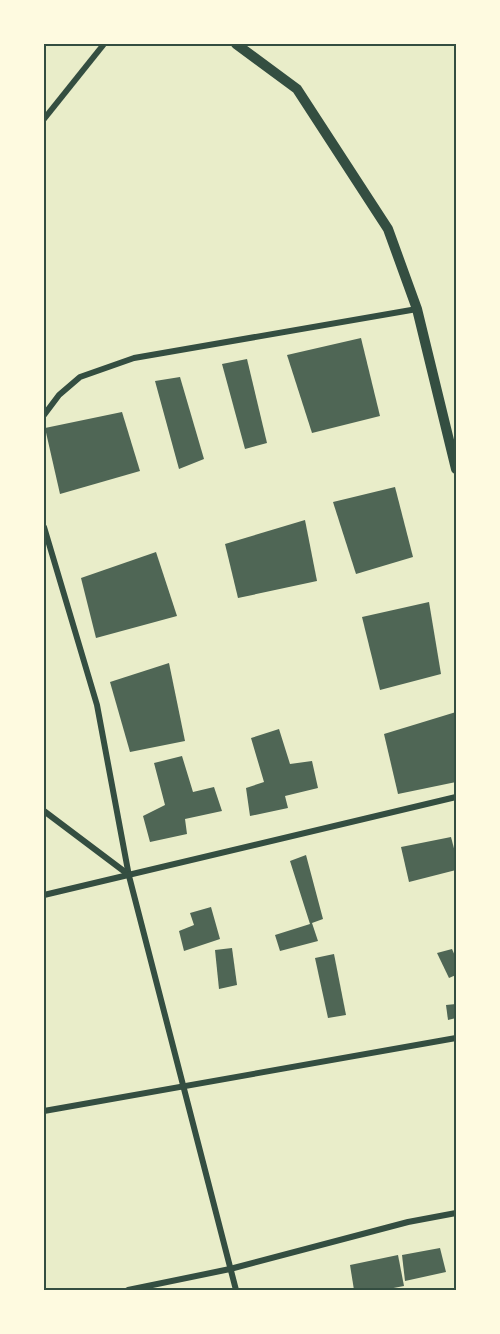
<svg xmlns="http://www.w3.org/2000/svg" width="500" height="1334" font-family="'PT Sans Narrow',sans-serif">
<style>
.building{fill:#4f6655}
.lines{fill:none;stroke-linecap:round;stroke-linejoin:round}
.minor{stroke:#344e41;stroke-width:6}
.tertiary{stroke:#344e41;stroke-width:10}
.neatline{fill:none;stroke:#344e41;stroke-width:2}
</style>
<rect width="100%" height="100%" fill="#e9edc9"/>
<g class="building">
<path d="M361,338L380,416L312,433L287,355Z"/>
<path d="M247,359L267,443L245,449L222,364Z"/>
<path d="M180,377L204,459L179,469L155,381Z"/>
<path d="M122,412L140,471L60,494L45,428Z"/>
<path d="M395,487L413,557L356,574L333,502Z"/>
<path d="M305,520L317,581L238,598L225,544Z"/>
<path d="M156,552L177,616L96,638L81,578Z"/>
<path d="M429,602L441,674L380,690L362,617Z"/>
<path d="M169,663L185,741L130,752L110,682Z"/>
<path d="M456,712V782L398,794L384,734Z"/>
<path d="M279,729L290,764L312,761L318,788L285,796L288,808L250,816L246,788L264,782L251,738Z"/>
<path d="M182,756L193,792L214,787L222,811L185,819L187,834L150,842L143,816L165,805L154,763Z"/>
<path d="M451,837L456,856V870L409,882L401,847Z"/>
<path d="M306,855L323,919L312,923L318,941L280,951L275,935L310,924L290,861Z"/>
<path d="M211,907L220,939L184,951L179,931L194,925L190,913Z"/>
<path d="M232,948L237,985L219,989L215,950Z"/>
<path d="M452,949L456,958V975L449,978L437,953Z"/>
<path d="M334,954L346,1015L328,1018L315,958Z"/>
<path d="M456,1004V1018L448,1020L446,1005Z"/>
<path d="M440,1248L446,1272L405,1281L402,1255Z"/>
<path d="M398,1255L404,1286L383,1290H354L350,1265Z"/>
</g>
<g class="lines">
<g class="minor">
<path d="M44,119L104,44"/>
<path d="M44,415L59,395L80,377L134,358L417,309"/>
<path d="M44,527L97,705L129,876L236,1290"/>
<path d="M44,811L129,875"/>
<path d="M44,895L456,797"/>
<path d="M44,1111L456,1038"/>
<path d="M128,1290L230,1269L408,1222L456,1213"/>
</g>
<path class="tertiary" d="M236,44L297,89L388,229L417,309L456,469"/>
</g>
<rect width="500" height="1334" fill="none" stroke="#fefae0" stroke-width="90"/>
<rect x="45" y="45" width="410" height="1244" class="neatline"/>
</svg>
